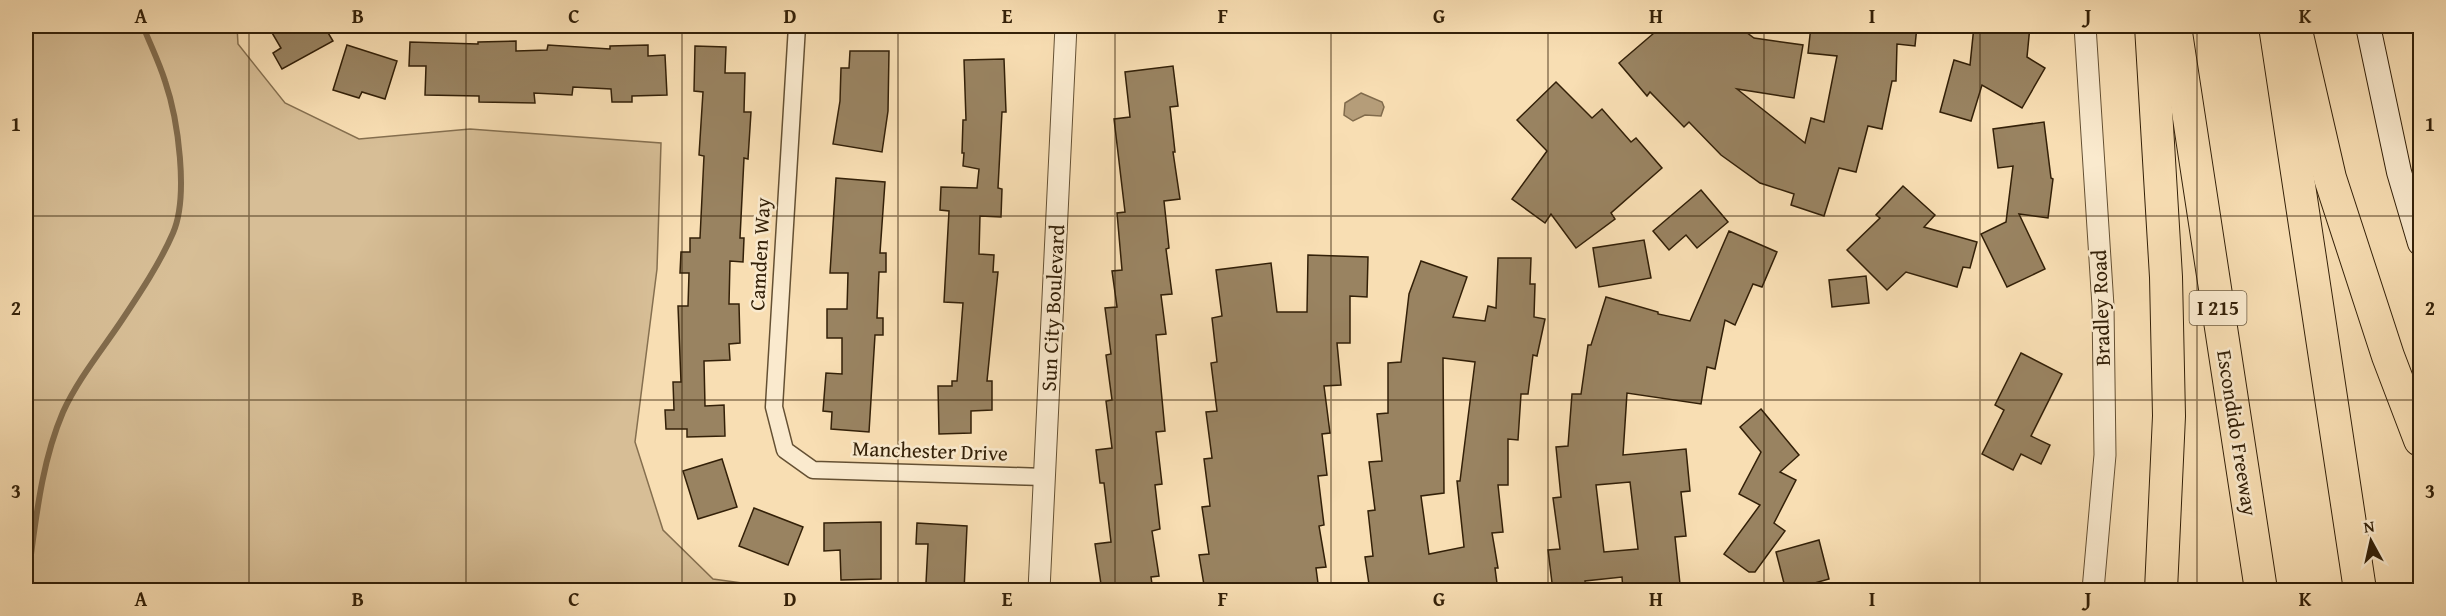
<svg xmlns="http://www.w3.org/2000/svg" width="2446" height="616" font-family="'Gentium Book Plus',serif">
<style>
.green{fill:#d7be96;stroke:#856f4f;stroke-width:1.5}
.water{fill:#b59d79;stroke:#816b4c;stroke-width:1.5}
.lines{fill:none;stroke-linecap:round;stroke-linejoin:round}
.stream{stroke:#816b4c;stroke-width:6}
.building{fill:#998361;stroke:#332008;stroke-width:1.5;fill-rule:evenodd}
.minor-casing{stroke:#645033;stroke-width:19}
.tertiary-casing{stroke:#645033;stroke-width:23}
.secondary-casing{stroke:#332008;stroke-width:26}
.motorway-casing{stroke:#332008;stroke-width:34}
.minor{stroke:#faeace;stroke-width:16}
.tertiary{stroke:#faeace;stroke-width:21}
.secondary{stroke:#faeace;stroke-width:24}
.motorway{stroke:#f8deb3;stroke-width:32}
.grid{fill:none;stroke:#332008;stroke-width:1.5;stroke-opacity:0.55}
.labels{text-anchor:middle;stroke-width:5;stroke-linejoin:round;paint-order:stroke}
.shield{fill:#faeace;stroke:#6f5d43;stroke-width:1.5}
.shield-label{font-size:20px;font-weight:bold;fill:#332008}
.street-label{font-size:21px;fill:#332008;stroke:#faeace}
.neatline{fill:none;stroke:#332008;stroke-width:2}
.grid-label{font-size:20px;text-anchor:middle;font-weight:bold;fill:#332008}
</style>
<rect width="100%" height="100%" fill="#f8deb3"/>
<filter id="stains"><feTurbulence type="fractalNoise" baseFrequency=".00333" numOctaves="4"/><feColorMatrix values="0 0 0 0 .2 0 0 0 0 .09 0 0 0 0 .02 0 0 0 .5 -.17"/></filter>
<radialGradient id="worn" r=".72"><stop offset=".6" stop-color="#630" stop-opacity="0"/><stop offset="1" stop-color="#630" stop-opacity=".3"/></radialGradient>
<path class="green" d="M26,26H237L238,44L285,103L359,139L470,129L661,143L657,269L635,442L663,530L713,579L794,590H26Z"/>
<path class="water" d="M1361,93L1382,102L1384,107L1381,116L1365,115L1353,121L1344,115L1345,103Z"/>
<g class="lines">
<path class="stream" d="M26,590C35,531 39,468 63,412C78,379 102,350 122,320C140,293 160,263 173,233C189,196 178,119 165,81C159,62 150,44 143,26"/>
</g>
<g class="building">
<path d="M268,26H324L333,41L282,69L273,53L281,48Z"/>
<path d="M1648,26H1738L1754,38L1803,45L1794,98L1737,89L1805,143L1811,118L1824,122L1837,56L1808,53L1811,26H1917L1915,46L1897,44L1896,81H1892L1882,129L1868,126L1856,172L1839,168L1824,216L1791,205L1794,194L1760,183L1721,155L1689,122L1684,127L1650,92L1647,96L1619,63L1654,33Z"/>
<path d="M1974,26H2030L2027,57L2045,68L2022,108L1982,85L1971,121L1940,112L1954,60L1970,65Z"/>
<path d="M516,41V51L547,50L548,45L610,49V46L648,45V56L665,55L667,95L632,96V102H612L611,89L573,87L572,95L534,93L535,103L479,102V96L425,95L426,66H409L410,42L478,44V42Z"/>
<path d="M347,45L397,61L385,99L362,92L359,98L333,90Z"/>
<path d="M695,46L726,47L725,73H745L744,112H751L748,159L744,158L740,238H744L743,262L730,261L729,304H739L740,343L729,344L730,360L704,361L705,406L724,405L725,436L687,437V429H666L665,410H674L673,382H681L678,306H688L689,273H680L681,252H690V238H700L704,156L699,155L703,92L694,91Z"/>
<path d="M850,51H889L888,111L882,152L833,144L840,101L841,68H849Z"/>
<path d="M1004,59L1006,112H1002L998,188L1002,189L1001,217L980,216L979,254L994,255L993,272H998L987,381H992V410L971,411V433L939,434L938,386H952V381H957L963,303L944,302L949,211L940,210L941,187L977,188L979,169L963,166L964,153H962L963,120H966L964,60Z"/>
<path d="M1173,66L1178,106L1170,107L1175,152H1173L1180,199L1164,201L1169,248L1166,249L1172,294L1161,295L1166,334L1156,335L1165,431L1156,432L1162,484L1155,485L1160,529L1152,531L1159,576L1151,577L1153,591H1102L1095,544L1111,542L1104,483H1100L1096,450L1112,448L1106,401L1112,400L1106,355L1111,354L1105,308L1117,307L1112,271L1122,270L1117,213L1125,212L1114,119L1130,117L1125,72Z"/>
<path d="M1556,82L1592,118L1602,109L1631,142L1636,138L1662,168L1611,213L1615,219L1576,248L1551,214L1545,223L1512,199L1547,151L1517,120Z"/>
<path d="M2044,122L2051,178L2053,179L2048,218L2019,214L2045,269L2007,287L1981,234L2006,222L2013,166L1998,168L1993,129Z"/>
<path d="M836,178L885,182L880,253H886V272H879L877,318H883V335H875L869,432L831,429L832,412L823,411L826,373L842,374V338H827V309H847L848,273H830Z"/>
<path d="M1903,186L1935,215L1924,227L1977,242L1970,268L1963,267L1957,287L1906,272L1887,290L1847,250L1880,218L1876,215Z"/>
<path d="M1701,190L1728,222L1697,248L1686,235L1669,250L1653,231Z"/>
<path d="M1729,231L1777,252L1762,287L1753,284L1735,325L1725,320L1715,369L1707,367L1701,404L1627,393L1623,455L1686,449L1690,491L1681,492L1686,536L1675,537L1680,584L1623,590L1622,577L1585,581L1586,591H1553L1548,550L1560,549L1553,498L1561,497L1556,447L1568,446L1572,394H1581L1588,345H1591L1606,297L1658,312V314L1690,321ZM1630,482L1638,549L1604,552L1596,485Z"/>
<path d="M1644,240L1651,278L1599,287L1593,248Z"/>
<path d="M1308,255L1368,257L1367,297L1350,296V343H1337L1341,385L1324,386L1330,433L1322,434L1327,475L1318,476L1324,525L1319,526L1326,567L1316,568L1319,591H1269L1268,584L1227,591H1205L1199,555L1209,554L1202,507L1210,506L1204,459L1212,458L1206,412L1217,411L1211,363L1217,362L1212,318L1222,316L1216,270L1271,263L1277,312H1307Z"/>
<path d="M1498,258H1531L1530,284H1535L1534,317L1545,319L1537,356L1533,355L1528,394H1521L1518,440L1508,439V485H1498L1503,532L1492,533L1498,568H1495L1498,591H1450V584L1411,591H1370L1365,557L1373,556L1368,511L1375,510L1369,462L1382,461L1377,414L1388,413V363L1401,362L1409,294L1421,261L1467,277L1453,317L1485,321L1488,306L1496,308ZM1443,358L1475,362L1460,481H1457L1464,547L1429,554L1421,496L1444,493Z"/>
<path d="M1866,276L1869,303L1832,307L1829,280Z"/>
<path d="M2021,353L2062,374L2031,436L2050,445L2041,464L2021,454L2013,470L1982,454L2004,410L1995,405Z"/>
<path d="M1761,409L1799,455L1780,472L1796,480L1774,523L1785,531L1755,572H1749L1724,554L1760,505L1739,494L1761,452L1740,427Z"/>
<path d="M722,459L737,507L698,519L683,471Z"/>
<path d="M754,508L803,527L788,565L739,546Z"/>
<path d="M881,522V579L841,580L840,550L824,551V523Z"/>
<path d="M917,523L967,526L964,591H938V583H926L928,544H916Z"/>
<path d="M1819,540L1829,579L1786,591L1776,552Z"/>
</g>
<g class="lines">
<defs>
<path id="minor" d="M797,26L774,407L785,450L813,470L1045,477"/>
<g id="tertiary">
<path d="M2085,26L2103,306L2105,455L2093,590"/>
<path d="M1039,590L1066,26"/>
</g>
<path id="secondary" d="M2368,26L2399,172L2420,243"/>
<g id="motorway">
<path d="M2151,26L2166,277L2169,416L2161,590"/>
<path d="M2175,26L2261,590"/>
<path d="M2275,26L2360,590"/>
<path d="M2295,26L2330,178L2388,356L2420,440"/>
</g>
</defs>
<use href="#minor" class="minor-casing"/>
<use href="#tertiary" class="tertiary-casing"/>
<use href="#secondary" class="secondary-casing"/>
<use href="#motorway" class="motorway-casing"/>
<use href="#minor" class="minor"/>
<use href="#tertiary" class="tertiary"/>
<use href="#secondary" class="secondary"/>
<use href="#motorway" class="motorway"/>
</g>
<path class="grid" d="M249,26V590M466,26V590M682,26V590M898,26V590M1115,26V590M1331,26V590M1548,26V590M1764,26V590M1980,26V590M2197,26V590M26,216H2420M26,400H2420"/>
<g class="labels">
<rect class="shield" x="2189.5" y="291" width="57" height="34" rx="4.5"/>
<g class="shield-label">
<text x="2218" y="315">I 215</text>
</g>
<g class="street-label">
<text transform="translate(760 254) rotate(-87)" y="7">Camden Way</text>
<text transform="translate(1053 308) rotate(-87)" y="7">Sun City Boulevard</text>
<text transform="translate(2101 308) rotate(-92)" y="7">Bradley Road</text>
<text transform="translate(2237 433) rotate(81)" y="7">Escondido Freeway</text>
<text transform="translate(930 451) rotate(2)" y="7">Manchester Drive</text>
</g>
</g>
<rect width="2446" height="616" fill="none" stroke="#f8deb3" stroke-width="66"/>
<g transform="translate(2371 541) rotate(352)" stroke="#faeace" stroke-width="4.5" paint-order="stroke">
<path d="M0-4.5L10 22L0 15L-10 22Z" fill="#332008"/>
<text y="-9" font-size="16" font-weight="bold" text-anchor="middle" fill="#332008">N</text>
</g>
<rect x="33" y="33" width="2380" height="550" class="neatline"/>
<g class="grid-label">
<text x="141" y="23">A</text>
<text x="358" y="23">B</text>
<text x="574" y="23">C</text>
<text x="790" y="23">D</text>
<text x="1007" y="23">E</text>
<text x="1223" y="23">F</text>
<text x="1439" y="23">G</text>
<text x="1656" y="23">H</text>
<text x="1872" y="23">I</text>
<text x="2088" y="23">J</text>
<text x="2305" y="23">K</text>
<text x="16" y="131">1</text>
<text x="2430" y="131">1</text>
<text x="16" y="315">2</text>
<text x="2430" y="315">2</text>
<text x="16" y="498">3</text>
<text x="2430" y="498">3</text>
<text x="141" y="606">A</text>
<text x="358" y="606">B</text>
<text x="574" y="606">C</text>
<text x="790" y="606">D</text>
<text x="1007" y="606">E</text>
<text x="1223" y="606">F</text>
<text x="1439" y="606">G</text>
<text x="1656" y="606">H</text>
<text x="1872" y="606">I</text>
<text x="2088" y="606">J</text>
<text x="2305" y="606">K</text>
</g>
<rect width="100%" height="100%" filter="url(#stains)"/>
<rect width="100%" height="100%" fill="url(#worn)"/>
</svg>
